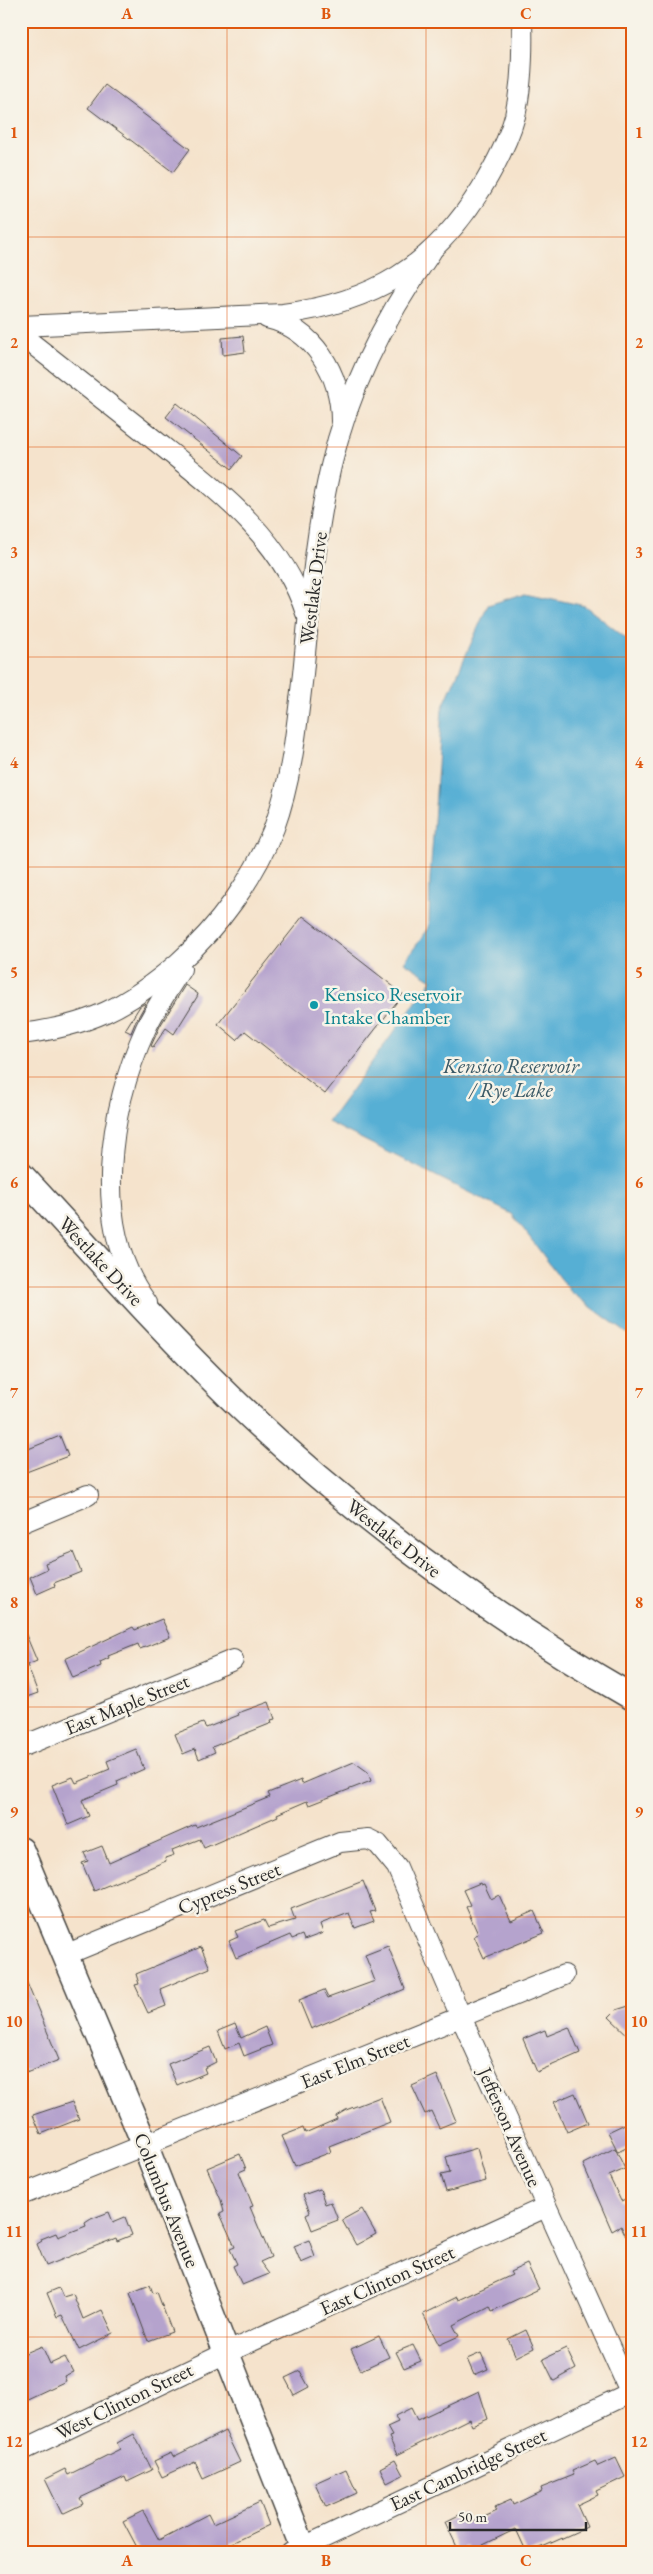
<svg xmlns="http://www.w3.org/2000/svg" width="653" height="2574" font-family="'EB Garamond',serif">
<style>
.water{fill:#57afd4;stroke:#416d80}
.building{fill:#b5a3cd}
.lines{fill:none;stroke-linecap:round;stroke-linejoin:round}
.minor-casing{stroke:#494743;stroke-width:22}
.tertiary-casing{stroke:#494743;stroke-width:28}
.minor{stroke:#fff;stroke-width:20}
.tertiary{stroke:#fff;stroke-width:25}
.grid{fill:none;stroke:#df570e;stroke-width:1;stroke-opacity:0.55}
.culture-dot{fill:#0f9aa8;stroke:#f7f3e8;stroke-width:2}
.labels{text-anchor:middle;stroke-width:5;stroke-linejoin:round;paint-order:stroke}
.street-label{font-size:20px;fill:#2b2b2b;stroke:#f7f3e8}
.culture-label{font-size:20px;fill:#0d838f;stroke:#f7f3e8;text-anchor:start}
.water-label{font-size:21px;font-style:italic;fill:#3a5966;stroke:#f7f3e8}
.neatline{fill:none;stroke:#df570e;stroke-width:2}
.grid-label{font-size:16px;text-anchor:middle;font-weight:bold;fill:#df570e}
</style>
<rect width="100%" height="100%" fill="#f7f3e8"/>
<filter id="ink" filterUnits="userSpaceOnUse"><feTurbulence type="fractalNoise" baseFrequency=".02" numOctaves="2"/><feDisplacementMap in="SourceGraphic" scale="10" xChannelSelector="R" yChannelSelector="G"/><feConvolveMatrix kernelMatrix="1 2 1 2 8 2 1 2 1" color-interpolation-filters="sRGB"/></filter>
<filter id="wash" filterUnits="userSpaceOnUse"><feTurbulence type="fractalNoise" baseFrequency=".0096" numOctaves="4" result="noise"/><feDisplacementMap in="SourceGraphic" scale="20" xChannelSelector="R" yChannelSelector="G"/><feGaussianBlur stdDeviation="1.12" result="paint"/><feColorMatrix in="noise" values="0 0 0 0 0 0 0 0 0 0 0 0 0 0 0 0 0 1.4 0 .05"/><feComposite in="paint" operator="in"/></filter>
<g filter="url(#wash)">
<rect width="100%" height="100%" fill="#f5e3cc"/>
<path class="water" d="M526,593L585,606L632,643V1337L571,1292L512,1214L328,1122L432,980L404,962L429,928L430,878L442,709L488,605Z"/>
<g id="blocks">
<g class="building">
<path d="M105,85L190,149L173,172L88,108Z"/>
<path d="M243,336L245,352L223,355L222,338Z"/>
<path d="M177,403L242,456L232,469L166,417Z"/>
<path d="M303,916L403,994L325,1094L245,1031L237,1040L218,1024Z"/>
<path d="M185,985L198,994L197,997L174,1034L166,1028L153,1047L151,1046L160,1026Z"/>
<path d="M146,1003L135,1023L131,1033L125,1030L140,1006Z"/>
<path d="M60,1436L68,1456L21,1474V1452Z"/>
<path d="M73,1552L81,1572L54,1583L55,1586L37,1594L30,1577L47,1569L45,1563Z"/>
<path d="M162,1619L170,1637L140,1649L138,1644L108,1656L109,1658L100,1662L101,1666L73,1678L65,1659L133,1627L135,1630Z"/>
<path d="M21,1623L37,1661L27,1665L38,1693L21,1699Z"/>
<path d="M269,1702L275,1719L271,1720L272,1723L212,1747L215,1752L199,1759L195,1749L183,1754L175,1734L203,1723L206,1728L239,1715L238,1713Z"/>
<path d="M136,1749L144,1769L117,1781L118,1785L82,1800L89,1816L68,1825L52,1785L73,1777L76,1783L110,1769L107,1761Z"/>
<path d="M354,1762L368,1772L371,1781L309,1805L307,1801L277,1814L278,1816L204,1848L200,1839L172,1850L174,1855L165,1858L166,1861L94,1891L82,1863L88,1861L84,1853L102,1846L109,1863L195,1825L196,1827L270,1797L268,1793L301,1780L302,1784Z"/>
<path d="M363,1881L375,1911L370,1912L374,1921L355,1928L349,1913L320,1924L323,1933L304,1940L302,1935L292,1939L290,1935L236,1958L229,1941L238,1937L235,1931L264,1920L268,1928L295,1920L291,1909Z"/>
<path d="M480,1883L481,1885L484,1884L491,1899L499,1895L511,1921L534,1911L544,1933L484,1958L474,1936L478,1934L466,1907L470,1905L463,1890Z"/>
<path d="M388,1946L405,1989L311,2029L299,2000L324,1990L328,1998L375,1981L365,1955Z"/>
<path d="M201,1947L210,1968L160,1989L166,2006L148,2013L135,1985L139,1984L136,1974Z"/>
<path d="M22,1971L59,2060L26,2073L21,2061Z"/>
<path d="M632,2005V2039L609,2017L616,2010Z"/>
<path d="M235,2024L241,2038L265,2027L272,2045L244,2056L239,2043L225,2049L218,2031Z"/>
<path d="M569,2027L580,2053L537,2072L523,2039L545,2030L547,2036Z"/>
<path d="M210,2047L216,2062L204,2068L206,2073L177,2085L168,2064Z"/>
<path d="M437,2075L456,2121L439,2128L431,2111L425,2114L412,2086Z"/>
<path d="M575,2093L588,2123L567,2132L554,2102Z"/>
<path d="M380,2097L390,2122L329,2146L331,2152L295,2166L282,2136L303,2128L305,2133L337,2119L336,2116L346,2110Z"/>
<path d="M72,2102L79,2119L41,2134L33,2115Z"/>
<path d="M625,2124L632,2139V2145L618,2152L608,2132Z"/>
<path d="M477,2148L486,2181L446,2192L441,2175L450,2173L446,2157Z"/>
<path d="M615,2148L625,2169L609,2176L621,2201L632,2196V2248L621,2226L612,2231L583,2164Z"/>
<path d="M240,2154L246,2169L239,2172L253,2206L250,2207L271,2257L260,2262L269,2274L242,2285L233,2266L237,2264L230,2249L235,2247L220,2214L224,2212L221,2200L207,2168Z"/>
<path d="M320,2189L325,2204L331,2202L338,2220L312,2230L306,2214L310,2212L303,2195Z"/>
<path d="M362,2209L376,2234L356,2245L342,2220Z"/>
<path d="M109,2212L113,2222L125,2217L132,2235L117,2241L116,2238L46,2266L37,2244L42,2241L41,2239L56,2233L58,2237L86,2226L85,2223L91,2219Z"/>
<path d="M309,2240L315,2257L301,2263L294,2246Z"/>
<path d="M527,2264L539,2289L492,2311L490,2306L453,2325L459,2336L439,2345L423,2314L457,2297L458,2300L512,2275L510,2272Z"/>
<path d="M150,2285L153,2293L157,2292L172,2332L148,2341L130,2293Z"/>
<path d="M59,2288L63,2297L73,2294L83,2319L102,2310L113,2333L79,2350L62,2315L57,2317L47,2293Z"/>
<path d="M526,2330L534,2348L516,2357L508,2339Z"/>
<path d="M379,2336L389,2357L361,2370L351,2349Z"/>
<path d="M413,2345L421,2361L404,2368L396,2352Z"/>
<path d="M42,2346L50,2364L65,2357L73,2372L64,2376L66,2381L21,2402V2355Z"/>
<path d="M566,2348L576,2369L554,2381L543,2359Z"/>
<path d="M481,2353L488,2369L474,2375L467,2359Z"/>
<path d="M300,2371L309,2387L294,2395L285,2378Z"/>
<path d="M479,2391L488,2419L472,2426L469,2419L397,2455L389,2437L392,2436L387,2427L398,2422L395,2416L411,2408L417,2420Z"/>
<path d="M225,2431L240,2462L203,2479L195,2462L162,2477L154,2461L171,2453L173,2457Z"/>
<path d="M134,2434L152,2470L127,2482L125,2477L80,2498L83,2504L62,2514L45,2479L65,2469L68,2475L120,2449L117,2443Z"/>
<path d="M616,2458L625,2477L596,2491L598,2495L577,2505L587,2527L529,2553H527L516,2529L483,2545L484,2548L474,2553H470L467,2546L459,2551L445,2522L463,2513L469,2524L497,2511L495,2507L511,2500L513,2505L542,2491L541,2488L574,2475L572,2471L595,2461L598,2466Z"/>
<path d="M395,2460L403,2475L387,2483L380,2468Z"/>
<path d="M346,2469L357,2493L326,2507L315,2483Z"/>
<path d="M260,2502L269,2525L211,2553H135L139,2551L123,2521L143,2511L159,2540L208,2514L213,2524Z"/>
</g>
</g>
</g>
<g filter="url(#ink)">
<use href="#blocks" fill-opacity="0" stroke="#494743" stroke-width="1"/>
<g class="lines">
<defs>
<g id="minor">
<path d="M267,318C314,329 341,374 341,421"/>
<path d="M21,326L283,314C374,302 432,267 481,189C495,166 508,142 515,116C522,85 523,53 522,21"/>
<path d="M21,335C63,368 105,401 147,434C210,485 280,533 306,613"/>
<path d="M21,1034C89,1026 127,1007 178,963C219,927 254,878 274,828C292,779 297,725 303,674C310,604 315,534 331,466C349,388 385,317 431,252"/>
<path d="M147,1303C90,1227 109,1109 146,1028C156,1007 169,988 181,969"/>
<path d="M21,1523L88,1495"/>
<path d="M21,1747L233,1660"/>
<path d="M65,1955L340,1842L368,1839L378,1844L397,1867L461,2017L632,2396"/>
<path d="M21,2195L564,1975"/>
<path d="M21,2451L228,2352L546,2207"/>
<path d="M291,2553L632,2392"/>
</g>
<g id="tertiary">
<path d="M21,1175C90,1249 157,1326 230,1397C351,1514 486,1613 632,1697"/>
<path d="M21,1850L145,2145L305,2553"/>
</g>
</defs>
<use href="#minor" class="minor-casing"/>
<use href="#tertiary" class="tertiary-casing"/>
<use href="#minor" class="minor"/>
<use href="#tertiary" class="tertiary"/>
</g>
</g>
<path class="grid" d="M227,21V2553M426,21V2553M21,237H632M21,447H632M21,657H632M21,867H632M21,1077H632M21,1287H632M21,1497H632M21,1707H632M21,1917H632M21,2127H632M21,2337H632"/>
<circle class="culture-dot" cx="314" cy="1005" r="5"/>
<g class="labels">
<g class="street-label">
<text transform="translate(313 588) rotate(-83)" y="7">Westlake Drive</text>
<text transform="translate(101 1261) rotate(47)" y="7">Westlake Drive</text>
<text transform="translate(394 1538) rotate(38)" y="7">Westlake Drive</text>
<text transform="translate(127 1704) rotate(-22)" y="7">East Maple Street</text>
<text transform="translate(229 1888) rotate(-22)" y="7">Cypress Street</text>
<text transform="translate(355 2061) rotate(-22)" y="7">East Elm Street</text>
<text transform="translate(510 2127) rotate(66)" y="7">Jefferson Avenue</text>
<text transform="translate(167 2200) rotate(68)" y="7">Columbus Avenue</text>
<text transform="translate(387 2280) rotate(-24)" y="7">East Clinton Street</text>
<text transform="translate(124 2401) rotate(-26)" y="7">West Clinton Street</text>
<text transform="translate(468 2469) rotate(-25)" y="7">East Cambridge Street</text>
</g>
<g class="culture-label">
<text x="324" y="1001">Kensico Reservoir<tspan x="324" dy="23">Intake Chamber</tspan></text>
</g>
<g class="water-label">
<text x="511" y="1073">Kensico Reservoir<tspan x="511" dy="24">/ Rye Lake</tspan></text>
</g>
</g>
<rect width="653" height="2574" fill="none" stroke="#f7f3e8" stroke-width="55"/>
<path d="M450 2522v8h136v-8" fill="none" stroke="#2b2b2b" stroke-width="2.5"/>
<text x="458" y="2522" font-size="15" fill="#2b2b2b" stroke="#f7f3e8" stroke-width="4" paint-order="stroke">50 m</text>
<rect x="28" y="28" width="598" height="2518" class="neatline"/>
<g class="grid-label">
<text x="127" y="19">A</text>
<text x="326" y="19">B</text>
<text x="526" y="19">C</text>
<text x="14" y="138">1</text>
<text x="639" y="138">1</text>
<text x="14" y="348">2</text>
<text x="639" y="348">2</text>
<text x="14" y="558">3</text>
<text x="639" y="558">3</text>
<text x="14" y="768">4</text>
<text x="639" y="768">4</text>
<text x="14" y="978">5</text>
<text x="639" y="978">5</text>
<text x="14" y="1188">6</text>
<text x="639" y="1188">6</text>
<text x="14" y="1398">7</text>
<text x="639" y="1398">7</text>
<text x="14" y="1608">8</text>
<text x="639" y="1608">8</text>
<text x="14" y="1817">9</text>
<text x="639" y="1817">9</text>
<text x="14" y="2027">10</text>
<text x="639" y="2027">10</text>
<text x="14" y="2237">11</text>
<text x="639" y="2237">11</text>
<text x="14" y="2447">12</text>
<text x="639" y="2447">12</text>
<text x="127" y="2566">A</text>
<text x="326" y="2566">B</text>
<text x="526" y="2566">C</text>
</g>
</svg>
